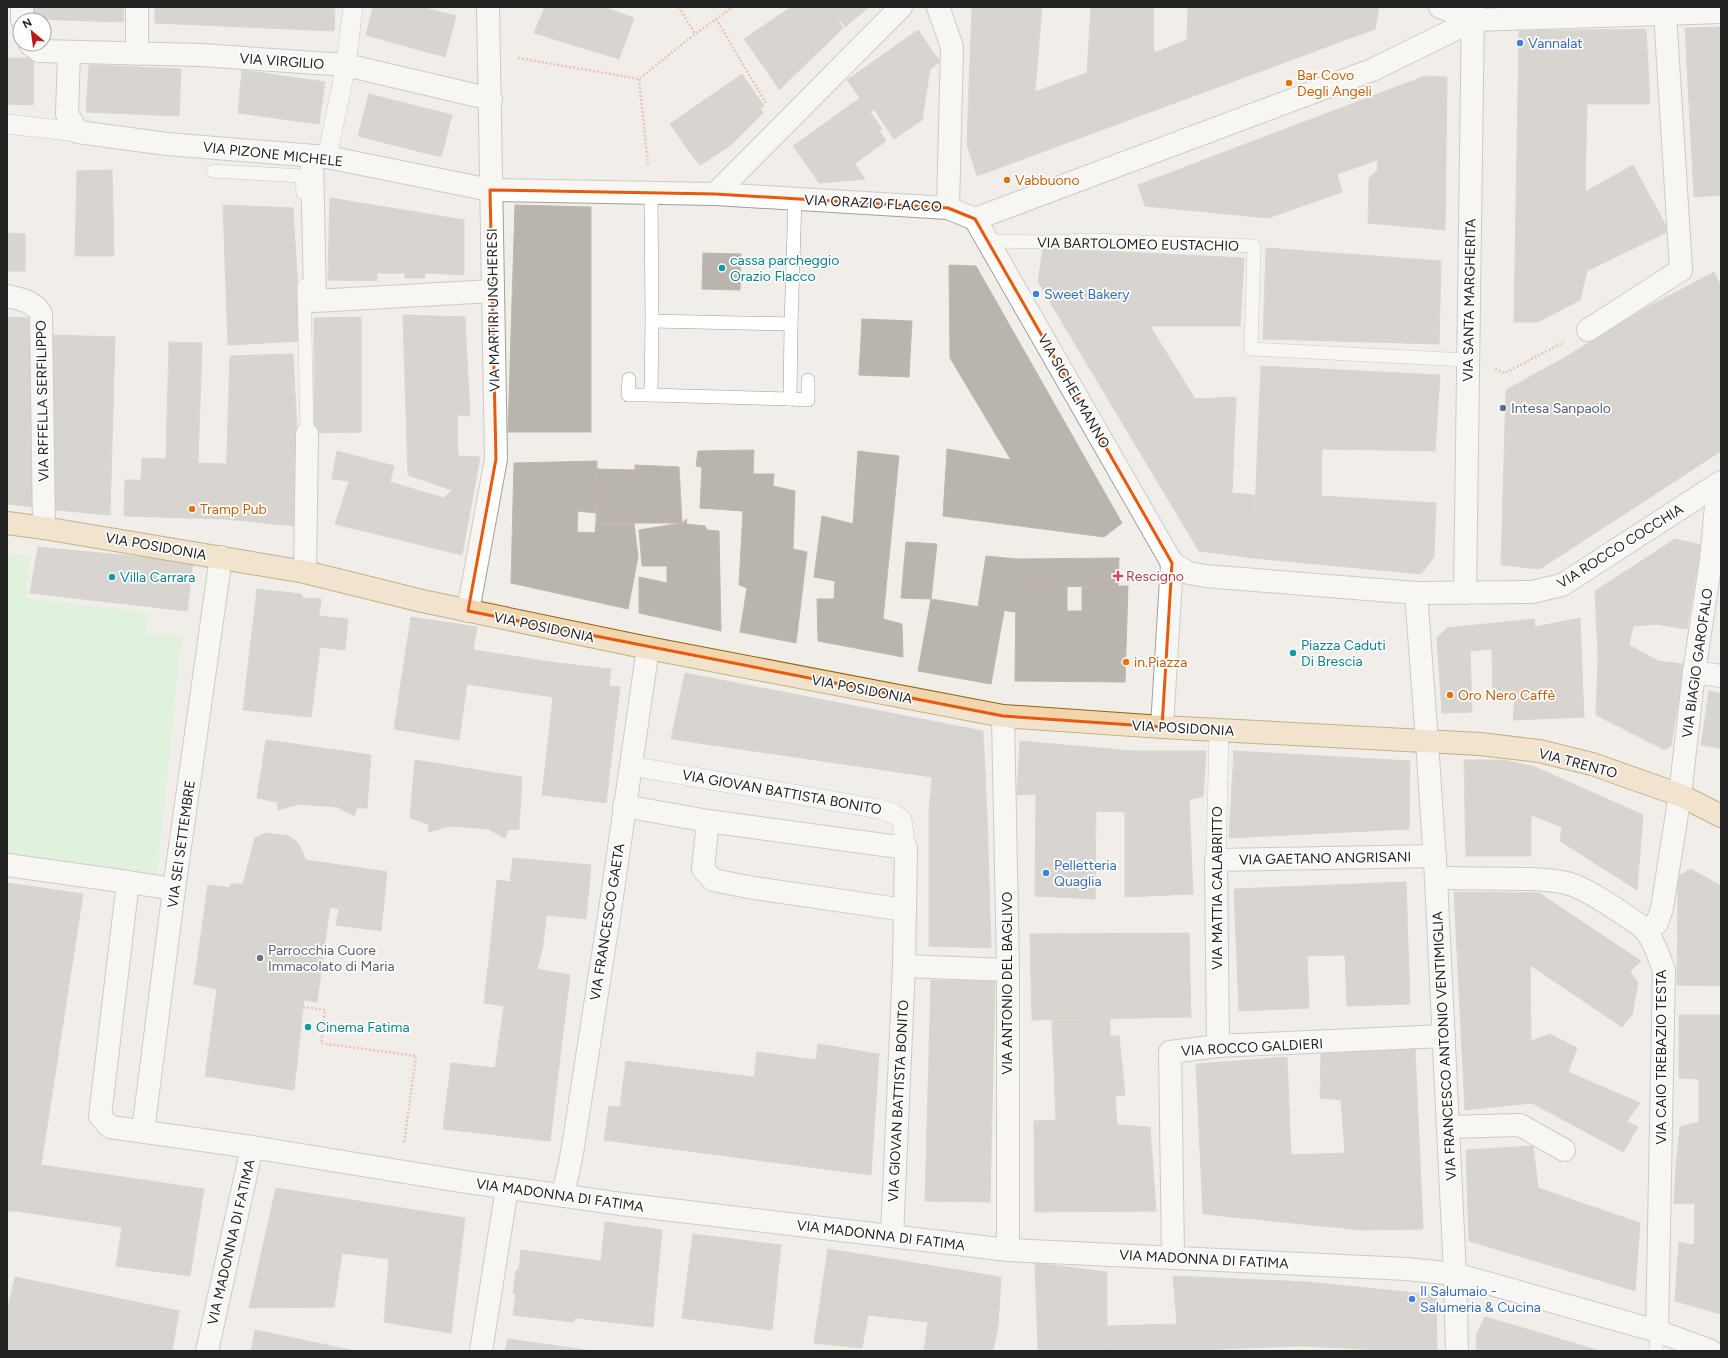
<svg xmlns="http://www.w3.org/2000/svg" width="1728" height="1358" font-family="Figtree,sans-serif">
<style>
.park{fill:#cdf4d1}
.building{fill:#bab4af;stroke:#c1b6ad}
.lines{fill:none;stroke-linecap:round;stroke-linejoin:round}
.service-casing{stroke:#9f9f9f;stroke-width:14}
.pedestrian-casing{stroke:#9f9f9f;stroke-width:20}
.minor-casing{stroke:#9f9f9f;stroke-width:24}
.tertiary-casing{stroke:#9f9f9f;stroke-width:24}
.primary-casing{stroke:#8d6612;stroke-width:24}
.path{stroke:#ea8d81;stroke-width:2.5;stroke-dasharray:2 2;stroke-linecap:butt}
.service{stroke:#fff;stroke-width:13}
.pedestrian{stroke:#fff;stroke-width:19}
.minor{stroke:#fff;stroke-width:22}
.tertiary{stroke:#fff;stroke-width:22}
.primary{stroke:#f2d5ad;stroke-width:22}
.marked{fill:none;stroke:#e8590c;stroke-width:3;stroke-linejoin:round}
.shop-dot{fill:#3f7fe0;stroke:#fff;stroke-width:1.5}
.food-dot{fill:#e8710a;stroke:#fff;stroke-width:1.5}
.culture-dot{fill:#0f9aa8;stroke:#fff;stroke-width:1.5}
.service-dot{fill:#5c6f8a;stroke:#fff;stroke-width:1.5}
.health-dot{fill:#e0444e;stroke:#fff;stroke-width:1.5}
.worship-dot{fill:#6b7280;stroke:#fff;stroke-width:1.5}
.labels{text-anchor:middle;stroke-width:3.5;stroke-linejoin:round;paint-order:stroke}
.shop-label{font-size:14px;fill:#366cbe;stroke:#fff;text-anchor:start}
.street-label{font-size:14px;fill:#222;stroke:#fff}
.food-label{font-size:14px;fill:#c56008;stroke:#fff;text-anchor:start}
.culture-label{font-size:14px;fill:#0d838f;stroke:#fff;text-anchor:start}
.service-label{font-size:14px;fill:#4e5e75;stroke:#fff;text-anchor:start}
.health-label{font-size:14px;fill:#be3a42;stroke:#fff;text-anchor:start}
.worship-label{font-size:14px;fill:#5b616d;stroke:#fff;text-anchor:start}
</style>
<rect width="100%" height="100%" fill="#f1eee9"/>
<path class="park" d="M7,554L30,556L25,598L150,613L145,633L182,635L157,877L7,857Z"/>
<g class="building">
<path d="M33,7H124L123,22L32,19Z"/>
<path d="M155,7H335L334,31L155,23Z"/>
<path d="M373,7H422L456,16L445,57L366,35Z"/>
<path d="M545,7H603L634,18L619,59L534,33Z"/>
<path d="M791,7H832L841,20L767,71L744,39Z"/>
<path d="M832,7H869L845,27Z"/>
<path d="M972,7H1042L1035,92L1087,73L1091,7H1153L1154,53L1187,40L1188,7H1379L1375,29L977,176L967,144Z"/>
<path d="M839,22L843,28L779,90L767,71Z"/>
<path d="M1721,27V195L1694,197L1685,28Z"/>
<path d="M1646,29L1650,104H1587L1585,192L1633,165L1669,231L1587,271L1580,300L1538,322H1514L1519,31Z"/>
<path d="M918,30L940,62L870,112L847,80Z"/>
<path d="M7,58H34L33,105L7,104Z"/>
<path d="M89,65L181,69L179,116L86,112Z"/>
<path d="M930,69L922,120L901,90Z"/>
<path d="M242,70L325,82L319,124L238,113Z"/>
<path d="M742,74L764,106L692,155L670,124Z"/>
<path d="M1425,76L1447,77L1445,230L1368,223L1369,178L1378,170L1377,160L1337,174L1342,192L1268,218L1145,206L1138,185Z"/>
<path d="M901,90L922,120L894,139L874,109Z"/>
<path d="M369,94L452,115L441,157L358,136Z"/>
<path d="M860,98L882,129L813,174L793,146Z"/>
<path d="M760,108L763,113L731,145L700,165L692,155Z"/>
<path d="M879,130L886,141L854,164L847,153Z"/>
<path d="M847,153L865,179L819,183L813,174Z"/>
<path d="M112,170L114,256H75L77,171Z"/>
<path d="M330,198L464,220V275L426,273L424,278H405V273H377V281L328,280Z"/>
<path d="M223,205L293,208L301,341L228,345Z"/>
<path d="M515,205L591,207V432H508Z"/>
<path d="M7,233L25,234V271H7Z"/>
<path d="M1043,248L1244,258L1240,326H1150L1195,399L1236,397L1232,493L1255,495L1253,558L1199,551L1038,282Z"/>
<path d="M1266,248L1441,261L1439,344L1263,339Z"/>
<path d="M703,253L741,254L740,290L702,289Z"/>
<path d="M949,265L976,266L1122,523L1104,537L943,516L947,449L1011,460L950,358Z"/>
<path d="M1714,272L1721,286V451L1540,569L1501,565L1506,390L1562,359L1579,391L1574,469L1697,390L1644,309Z"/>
<path d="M1644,309L1697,390L1574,469L1579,391L1562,359Z"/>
<path d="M403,315L465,317L470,416L457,415L458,456L480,457L462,555L335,524L349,481L332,479L337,451L394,466L390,482L444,498L452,490L408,475Z"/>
<path d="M7,317L28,318L37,507L7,504Z"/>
<path d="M361,317V432L314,433V318Z"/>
<path d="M862,319L912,321L909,377L859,375Z"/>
<path d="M52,335L115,337L110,515L46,509Z"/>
<path d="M169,342L202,343L198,463L228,464L225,519L124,516L125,480H141L142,458L166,459Z"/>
<path d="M293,354L301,511L295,526L225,519L230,356Z"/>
<path d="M1261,366L1440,375L1435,451L1322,449L1321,496L1436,503L1434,557L1421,574L1253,558Z"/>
<path d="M754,450L753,474H774L773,486L795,491L793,549L807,552L796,643L740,632L747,588L739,585L743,511L700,508L702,467L696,466L698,451Z"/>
<path d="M858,451L899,456L883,619L902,624L903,657L818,641L817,599H834L835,581L814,577L822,516L853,524Z"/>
<path d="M597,461L596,513L578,511L577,532L595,533L596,523H634L638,557L628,609L511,583L514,463Z"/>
<path d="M635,465L679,467L682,523H634Z"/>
<path d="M597,469L635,470L634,523H596Z"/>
<path d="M687,519L686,524L705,526L707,530L719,531L721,631L639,613V577L667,583V566H642L639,530L682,523Z"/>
<path d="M1675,539L1701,545L1687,629L1656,624L1633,626L1629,645L1658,661L1684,664L1671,746L1665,750L1596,715L1598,656L1595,591Z"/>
<path d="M906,542L937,544L931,599L901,598Z"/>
<path d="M38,547L193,562L187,611L30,593Z"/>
<path d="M986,556L1017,559L1016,612L978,607Z"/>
<path d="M1119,558L1118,586L1016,587L1017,559Z"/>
<path d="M1128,586L1125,682L1015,681L1016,587H1067V611H1082V587Z"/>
<path d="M257,589L301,594L303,598L321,599L319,616L348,619L345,650L320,647L311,717L243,710Z"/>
<path d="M931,599L1004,611L991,684L918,671Z"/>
<path d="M411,617L477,627L473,650L558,663L553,697L467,684L459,740L394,729Z"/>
<path d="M1580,618L1584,717L1513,720L1515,696L1493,698L1492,649L1470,651L1472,712L1442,713L1437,638L1447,628L1534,619L1535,627Z"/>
<path d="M558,663L611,669L609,686L620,687L606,803L542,795L553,697Z"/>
<path d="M685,673L983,731L987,813H929L932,777L671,739Z"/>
<path d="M1709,691L1721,693V748L1701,745Z"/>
<path d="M266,740L371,755L367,808H357L354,816L337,807L298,804L278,810L277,802L257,798Z"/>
<path d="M1020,741L1133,751H1206L1203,796L1189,800L1193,894L1125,897V812L1096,811L1095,899L1035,896L1036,794L1017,795Z"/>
<path d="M1234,751L1410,761L1409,829L1229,838Z"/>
<path d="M415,760L522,777L519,829L508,830L505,838L488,829L450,826L429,832L428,824L410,818Z"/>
<path d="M1464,760H1504L1535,767L1531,815V856H1466Z"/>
<path d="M1535,767L1643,815L1637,890L1560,841L1562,827L1531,815Z"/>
<path d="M929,813H987L991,948L929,946Z"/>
<path d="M266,833L289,836L298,843L306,860L387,872L381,931L336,925L339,909L330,907L317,1002L304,1000L294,1090L205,1076L217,989L194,984L208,885L230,888L231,884H243L255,838Z"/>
<path d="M513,858L591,865L586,919L546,915L543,946L491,941L497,880L510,882Z"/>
<path d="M1691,869L1721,886V986L1677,985L1678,876Z"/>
<path d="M1406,882L1410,1004L1347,1006L1345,955L1307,956L1309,1008L1239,1011L1234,889Z"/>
<path d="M7,883L83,894L41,1165L204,1189L190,1276L116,1266L122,1227L17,1211L21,1182L7,1180V963L9,951L7,950Z"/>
<path d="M1454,892L1539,893L1641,961L1630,971L1638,983L1632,1015L1622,1027L1530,965L1531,1041L1550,1034L1577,1048L1568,1072L1640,1103L1627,1121L1638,1127L1623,1152L1532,1103L1465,1110Z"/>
<path d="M1189,933L1191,1017L1032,1020L1030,934Z"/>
<path d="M491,941L543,946L537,969L570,975L550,1141L443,1129L451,1063L495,1068L504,1006L484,1003Z"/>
<path d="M931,980L995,981L990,1202L925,1201Z"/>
<path d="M1679,1015H1721V1166H1676L1680,1127L1699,1122V1079L1679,1078Z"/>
<path d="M1110,1019V1036H1119L1125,1095L1115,1096L1117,1125L1150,1127L1156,1211L1035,1212L1034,1121L1056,1120L1052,1021Z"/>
<path d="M818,1044L879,1054L871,1175L604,1140L609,1106L620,1107L626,1061L754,1077L757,1052L816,1060Z"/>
<path d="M1415,1049L1423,1229L1362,1230L1203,1214L1196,1064L1287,1057L1291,1155L1345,1153L1341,1100L1320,1098L1321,1054Z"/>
<path d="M1533,1146L1538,1188L1640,1223L1635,1291L1469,1241L1466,1150Z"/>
<path d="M1676,1166H1721V1314L1675,1301L1679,1242L1694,1245L1695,1203L1674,1204Z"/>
<path d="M7,1180L21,1182L17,1211H7Z"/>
<path d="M276,1188L465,1218L451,1333L384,1322L389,1259L342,1253L334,1307L249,1308Z"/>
<path d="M605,1222L662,1230L653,1327L575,1318L573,1322L513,1315L516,1294L513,1293L516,1270H519L521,1250L601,1261Z"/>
<path d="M693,1234L781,1245L772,1330L682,1318Z"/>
<path d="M828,1249L1001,1277L998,1327L993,1351H924L928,1322L868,1315L862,1348L814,1343Z"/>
<path d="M1035,1263L1107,1272V1326L1106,1351H1038Z"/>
<path d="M1173,1276L1307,1282L1300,1346L1218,1349V1351H1106L1107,1326L1177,1324Z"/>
<path d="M15,1277L179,1311L172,1351H7V1312Z"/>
<path d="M1307,1282L1436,1295L1437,1351H1367V1349L1300,1346Z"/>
<path d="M1485,1317L1540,1333L1600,1351H1477L1476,1336Z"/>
<path d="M255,1330L355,1351H251Z"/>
<path d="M508,1339L593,1351H505Z"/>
</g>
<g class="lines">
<defs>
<g id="service">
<path d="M213,171L302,176L303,193"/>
<path d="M651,194L652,321L791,324L795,199"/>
<path d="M989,241L1047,242L1089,240L1254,246L1251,349L1467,360"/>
<path d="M304,286L307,434"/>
<path d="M652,321L651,395L790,399L791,324"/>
<path d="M629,379L628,395H651"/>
<path d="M790,399L808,400V380"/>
<path d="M1656,1351L1657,1331"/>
</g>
<g id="pedestrian">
<path d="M7,124L78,132"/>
<path d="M327,157L346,65L353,7"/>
<path d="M631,766L879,809L893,813L902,820L906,848"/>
<path d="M1216,860L1219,730"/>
</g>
<g id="minor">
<path d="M938,7L952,47L948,208"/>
<path d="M1440,7L1474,20L1721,12"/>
<path d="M22,20V7"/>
<path d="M30,44L39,51L201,55L346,65L491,99"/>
<path d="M69,52L67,114L78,132L167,144L327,157L490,190L715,194L948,208L975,219L1372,70L1474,20"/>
<path d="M137,54V7"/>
<path d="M312,156L315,301L492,291"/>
<path d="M715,194L901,7"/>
<path d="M975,219L1172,563"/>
<path d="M7,296C20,299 34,301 41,314L44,528"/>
<path d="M1588,330L1681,270L1665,14"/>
<path d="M1172,563L1189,573L1205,576L1416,593L1532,592L1562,585L1721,482"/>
<path d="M305,572L307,434"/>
<path d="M1416,593L1427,741"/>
<path d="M1465,593L1473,8"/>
<path d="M468,611L496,459L488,7"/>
<path d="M1694,672L1721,676"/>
<path d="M1003,716L1008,970V1250"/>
<path d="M1162,727L1172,563"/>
<path d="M624,806L708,821L703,869L713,880L748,887L905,910"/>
<path d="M708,821L906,848L904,966L892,1236"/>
<path d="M7,865L128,882"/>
<path d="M1436,878L1533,879C1546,880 1560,880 1573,885C1594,893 1622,913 1641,926C1653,937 1658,955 1664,970L1657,1331"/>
<path d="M1645,930L1657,923L1662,908L1680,795L1694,672L1711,560L1718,484"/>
<path d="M904,966L1008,970"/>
<path d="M1218,1046L1216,860L1435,856"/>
<path d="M1448,1127L1520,1125L1564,1150"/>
<path d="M1173,1257L1170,1052L1218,1046L1444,1036"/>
<path d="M1455,1274L1457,1351"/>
</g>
<g id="tertiary">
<path d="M1427,741L1436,878L1455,1274"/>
<path d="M174,889L128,882L100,1116L110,1127L252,1147L466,1182L621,1204L1008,1250L1407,1269L1455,1274L1657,1331L1711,1351"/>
<path d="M143,1131L174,889L221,557"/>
<path d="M563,1196L572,1153L610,910L648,648"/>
<path d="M207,1351L252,1147"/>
<path d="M481,1351L507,1188"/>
</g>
<path id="primary" d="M7,523L44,528L305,572L422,601L648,648L1003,716L1162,727L1480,744L1539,751L1592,764L1680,795L1721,816"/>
</defs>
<use href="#service" class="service-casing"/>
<use href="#pedestrian" class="pedestrian-casing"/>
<use href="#minor" class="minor-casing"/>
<use href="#tertiary" class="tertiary-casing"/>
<use href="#primary" class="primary-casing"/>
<g class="path">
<path d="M679,7L695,34"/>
<path d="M716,19L766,103"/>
<path d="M518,58L639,79L695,34L733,7"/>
<path d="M639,79L648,165"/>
<path d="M1495,369L1505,373L1564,342"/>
<path d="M303,1007L325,1010L321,1043L416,1056L404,1144"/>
</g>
<use href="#service" class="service"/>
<use href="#pedestrian" class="pedestrian"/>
<use href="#minor" class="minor"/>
<use href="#tertiary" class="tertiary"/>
<use href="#primary" class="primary"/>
</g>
<path d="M0 0H1728V1358H0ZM490,190L715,194L948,208L975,219L1172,563L1162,727L1003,716L468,611L496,459Z" fill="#f1eee9" fill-opacity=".55" fill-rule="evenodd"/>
<path class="marked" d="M490,190L715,194L948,208L975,219L1172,563L1162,727L1003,716L468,611L496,459Z"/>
<g class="shop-dot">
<circle cx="1520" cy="43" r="4"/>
<circle cx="1036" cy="294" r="4"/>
<circle cx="1046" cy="873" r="4"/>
<circle cx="1412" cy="1299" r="4"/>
</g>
<g class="food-dot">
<circle cx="1289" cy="83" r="4"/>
<circle cx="1007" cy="180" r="4"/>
<circle cx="192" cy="509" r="4"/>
<circle cx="1126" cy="662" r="4"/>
<circle cx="1450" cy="695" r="4"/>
</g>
<g class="culture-dot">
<circle cx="722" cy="268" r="4"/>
<circle cx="112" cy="577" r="4"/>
<circle cx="1293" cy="653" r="4"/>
<circle cx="308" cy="1027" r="4"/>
</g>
<circle class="service-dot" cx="1503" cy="408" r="4"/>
<path class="health-dot" d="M1116 570h4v4h4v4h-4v4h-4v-4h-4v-4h4z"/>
<circle class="worship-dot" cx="260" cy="958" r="4"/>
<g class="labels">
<g class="shop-label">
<text x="1528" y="48">Vannalat</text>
<text x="1044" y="299">Sweet Bakery</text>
<text x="1054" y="870">Pelletteria<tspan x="1054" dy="16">Quaglia</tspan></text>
<text x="1420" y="1296">Il Salumaio -<tspan x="1420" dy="16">Salumeria &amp; Cucina</tspan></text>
</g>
<g class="street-label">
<text transform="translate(282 61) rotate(4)" y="5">VIA VIRGILIO</text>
<text transform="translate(273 154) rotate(6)" y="5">VIA PIZONE MICHELE</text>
<text transform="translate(873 203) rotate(3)" y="5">VIA ORAZIO FLACCO</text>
<text transform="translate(1138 244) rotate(1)" y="5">VIA BARTOLOMEO EUSTACHIO</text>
<text transform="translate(1469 300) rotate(-89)" y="5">VIA SANTA MARGHERITA</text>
<text transform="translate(493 310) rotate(-91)" y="5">VIA MARTIRI UNGHERESI</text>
<text transform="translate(1074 391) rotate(60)" y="5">VIA SICHELMANNO</text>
<text transform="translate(42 401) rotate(-91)" y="5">VIA RFFELLA SERFILIPPO</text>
<text transform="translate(156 546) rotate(10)" y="5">VIA POSIDONIA</text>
<text transform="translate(1620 546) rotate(-32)" y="5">VIA ROCCO COCCHIA</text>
<text transform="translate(544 627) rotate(12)" y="5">VIA POSIDONIA</text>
<text transform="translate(1697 663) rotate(-82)" y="5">VIA BIAGIO GAROFALO</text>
<text transform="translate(862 689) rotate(11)" y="5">VIA POSIDONIA</text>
<text transform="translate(1183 728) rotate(3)" y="5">VIA POSIDONIA</text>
<text transform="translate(1578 763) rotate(15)" y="5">VIA TRENTO</text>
<text transform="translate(782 792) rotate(10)" y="5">VIA GIOVAN BATTISTA BONITO</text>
<text transform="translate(181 844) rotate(-82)" y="5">VIA SEI SETTEMBRE</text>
<text transform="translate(1325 858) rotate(-1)" y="5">VIA GAETANO ANGRISANI</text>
<text transform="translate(1217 888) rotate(-90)" y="5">VIA MATTIA CALABRITTO</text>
<text transform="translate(607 922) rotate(-81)" y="5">VIA FRANCESCO GAETA</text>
<text transform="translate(1007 983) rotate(-90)" y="5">VIA ANTONIO DEL BAGLIVO</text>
<text transform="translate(1444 1046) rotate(-93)" y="5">VIA FRANCESCO ANTONIO VENTIMIGLIA</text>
<text transform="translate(1252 1047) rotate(-3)" y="5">VIA ROCCO GALDIERI</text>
<text transform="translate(1661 1057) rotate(-90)" y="5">VIA CAIO TREBAZIO TESTA</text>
<text transform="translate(898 1101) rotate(-87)" y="5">VIA GIOVAN BATTISTA BONITO</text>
<text transform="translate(560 1195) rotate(8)" y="5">VIA MADONNA DI FATIMA</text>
<text transform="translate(881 1235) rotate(7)" y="5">VIA MADONNA DI FATIMA</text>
<text transform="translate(231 1242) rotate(-77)" y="5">VIA MADONNA DI FATIMA</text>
<text transform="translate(1204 1259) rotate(3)" y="5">VIA MADONNA DI FATIMA</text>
</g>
<g class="food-label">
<text x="1297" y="80">Bar Covo<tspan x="1297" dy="16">Degli Angeli</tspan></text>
<text x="1015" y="185">Vabbuono</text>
<text x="200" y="514">Tramp Pub</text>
<text x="1134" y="667">in.Piazza</text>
<text x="1458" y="700">Oro Nero Caffè</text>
</g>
<g class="culture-label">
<text x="730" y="265">cassa parcheggio<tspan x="730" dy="16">Orazio Flacco</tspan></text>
<text x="120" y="582">Villa Carrara</text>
<text x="1301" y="650">Piazza Caduti<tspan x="1301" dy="16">Di Brescia</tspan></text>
<text x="316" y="1032">Cinema Fatima</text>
</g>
<g class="service-label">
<text x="1511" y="413">Intesa Sanpaolo</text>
</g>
<g class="health-label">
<text x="1126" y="581">Rescigno</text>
</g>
<g class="worship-label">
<text x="268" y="955">Parrocchia Cuore<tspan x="268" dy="16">Immacolato di Maria</tspan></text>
</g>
</g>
<rect width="1728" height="1358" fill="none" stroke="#222222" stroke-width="16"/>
<g transform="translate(32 32) rotate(331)"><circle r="19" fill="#ffffff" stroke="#a7a7a7"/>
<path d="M0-3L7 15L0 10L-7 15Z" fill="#bb1a18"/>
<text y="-6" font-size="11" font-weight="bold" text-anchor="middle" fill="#222222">N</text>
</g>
</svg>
